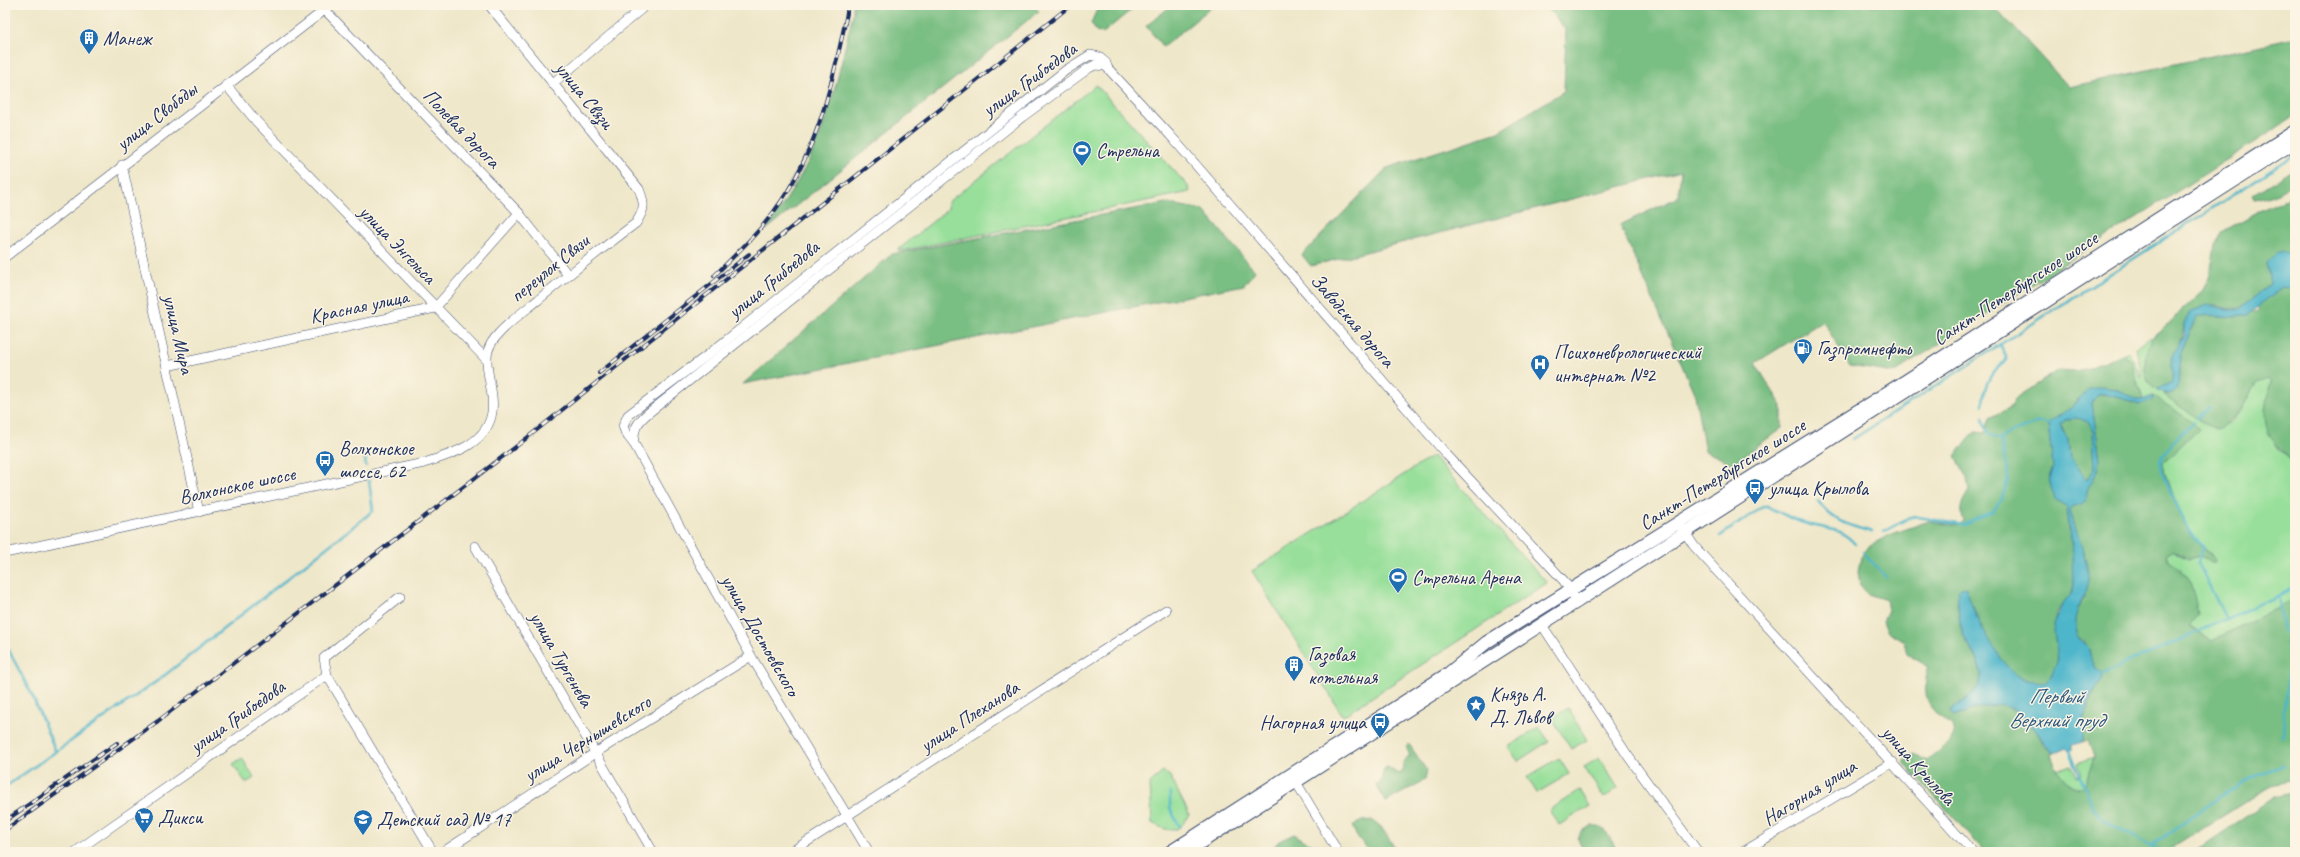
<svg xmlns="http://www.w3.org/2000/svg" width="2300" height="857" font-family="Caveat,sans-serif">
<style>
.green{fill:#97df9a;stroke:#59877c}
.forest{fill:#79be82;stroke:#4a7670}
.water{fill:#4db6cb;stroke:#347294;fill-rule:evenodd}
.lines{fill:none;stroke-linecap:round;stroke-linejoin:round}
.stream{stroke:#4db6cb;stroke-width:2.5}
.minor-casing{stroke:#3b4b6e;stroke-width:10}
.major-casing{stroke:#3b4b6e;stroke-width:14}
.minor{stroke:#fff;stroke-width:9}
.major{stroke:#fff;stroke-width:12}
.rail-casing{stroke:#1b2f5e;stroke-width:4}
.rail{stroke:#fcf5e5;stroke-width:2.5;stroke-dasharray:8;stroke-linecap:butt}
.labels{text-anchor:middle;stroke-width:3;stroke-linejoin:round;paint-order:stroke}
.poi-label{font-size:20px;fill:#1b2f5e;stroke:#fcf5e5;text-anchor:start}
.street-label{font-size:20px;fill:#1b2f5e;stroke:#fcf5e5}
.water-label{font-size:21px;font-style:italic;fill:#2a587f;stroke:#fcf5e5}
</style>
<rect width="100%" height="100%" fill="#fcf5e5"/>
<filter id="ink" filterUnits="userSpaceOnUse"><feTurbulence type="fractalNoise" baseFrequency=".025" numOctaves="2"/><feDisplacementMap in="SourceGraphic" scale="8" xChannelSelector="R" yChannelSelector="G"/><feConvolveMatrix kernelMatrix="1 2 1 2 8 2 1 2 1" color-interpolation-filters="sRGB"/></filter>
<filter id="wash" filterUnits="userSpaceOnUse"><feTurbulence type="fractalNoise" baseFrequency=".012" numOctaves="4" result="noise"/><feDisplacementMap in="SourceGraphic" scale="16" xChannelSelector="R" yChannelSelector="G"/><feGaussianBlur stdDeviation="0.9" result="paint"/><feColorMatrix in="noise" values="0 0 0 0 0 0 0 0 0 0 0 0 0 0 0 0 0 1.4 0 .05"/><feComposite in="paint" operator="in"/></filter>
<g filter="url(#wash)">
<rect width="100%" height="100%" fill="#efe7c9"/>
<g class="green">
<path d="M1096,85L1188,186L1190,192L906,250H898L948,209V202Z"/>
<path d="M2162,329L2152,339L2145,360V371L2152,386L2208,424L2231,423L2240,412L2256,383L2267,379L2271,382L2265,411L2278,449L2295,464V598L2212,641L2189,625L2182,569L2169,561L2167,554L2173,550C2180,557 2191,560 2201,557L2206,560L2212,555C2208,551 2202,547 2198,543C2184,528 2166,483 2163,463L2198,429L2153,396L2143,400L2141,391L2122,354L2129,351L2140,376L2142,377L2136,348Z"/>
<path d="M1433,456L1547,583L1343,716L1252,571Z"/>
<path d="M1568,708L1587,740L1571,749L1552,718Z"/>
<path d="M1539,727L1549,741L1518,761L1508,747Z"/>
<path d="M2094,757L2085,785L2080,789L2064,780L2057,770L2072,765L2077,776L2082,774L2078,763Z"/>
<path d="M242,758L254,778L246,783L233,764Z"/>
<path d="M1559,758L1569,774L1537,793L1527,777Z"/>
<path d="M1599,758L1618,788L1604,798L1584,767Z"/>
<path d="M1163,772L1170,776L1189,814C1179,834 1171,833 1152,823L1150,783Z"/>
<path d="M1580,790L1590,806L1559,825L1549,810Z"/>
</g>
<g class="forest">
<path d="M853,5H1033L1039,11L766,230C784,204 801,178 814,149C833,106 842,59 853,14Z"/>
<path d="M1099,5H1137L1103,33L1096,31L1091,23Z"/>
<path d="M1172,5H1214L1163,47L1146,26Z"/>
<path d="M1545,5H1993L2069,87L2295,38V116L1894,373L1850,366L1823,321L1755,363L1782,406V428L1733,464L1705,451L1695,395L1620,225L1678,197L1681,171L1311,266L1302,255L1387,168L1498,132L1564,91L1566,30Z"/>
<path d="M2295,168V183L2274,195L2255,200L2253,195Z"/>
<path d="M2288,198L2295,199V256C2283,249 2276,254 2267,263L2270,284C2249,304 2244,315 2214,305L2184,323C2184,338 2174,351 2172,366C2172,371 2173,376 2172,382L2156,390C2139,377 2145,355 2152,338L2204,290L2210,275L2215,245L2222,232L2259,211Z"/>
<path d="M1166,203L1203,210L1255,271L1244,285L743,384L892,254Z"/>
<path d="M2282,287L2295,289V464C2264,436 2259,423 2271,382L2268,379L2256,383C2244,403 2240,418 2218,429L2202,422L2163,394H2168L2175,391L2178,385L2180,355L2197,317C2214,312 2237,323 2253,311L2257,312L2260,309L2257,306Z"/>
<path d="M2122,354L2130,360L2143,400H2136L2116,389L2078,399L2071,407L2048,424L2053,467L2049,478L2055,499L2067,507C2067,534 2079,562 2073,590C2071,600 2059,604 2056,615C2049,639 2070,657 2045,682C2010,688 1981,634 1973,605L1957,601C1959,611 1959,622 1962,632C1967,648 1988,669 1978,686C1972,696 1959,704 1950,711L1953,716L1977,707L2004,704L2026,719L2037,732L2045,747L2054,752L2051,753C2055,770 2063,780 2077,789L2085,785L2094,757L2088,740L2082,742L2085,728L2083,720L2096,688L2098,671L2092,663L2090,651L2084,641L2076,634L2074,622L2075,613L2084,597L2086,562L2070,511L2072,508L2087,498V490L2100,460L2092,403L2098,395L2114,394L2133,403L2153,400V396L2185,417L2198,429L2163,463C2166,485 2182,526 2198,542C2203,549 2210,553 2215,560L2214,563L2201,557L2188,559L2173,550L2167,554L2169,561C2191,574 2193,590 2198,614L2189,626L2212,641L2295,598V780L2272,785L2166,852H1985L1903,762L1913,753L1927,761L1949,743L1954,735L1952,725C1928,712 1920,694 1929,667L1907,654L1904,641L1887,631L1883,621L1888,611L1886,600L1868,594L1860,585L1858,572L1861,557L1870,545L1892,534L1929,521L1958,526L1963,521C1958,509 1962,502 1969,491L1967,478L1955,457L1969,438L1975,432L1985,433L1990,418L2009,408L2017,397L2058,370L2076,371L2089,368Z"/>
<path d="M2074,418C2083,418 2090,423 2093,431L2095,469L2085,480L2078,466L2070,458L2068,440L2061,425L2065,420Z"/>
<path d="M1409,744L1427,771L1425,780L1386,802L1376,785L1380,782L1384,769L1387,767L1398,774L1402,772L1404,767L1403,762L1410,756L1406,747Z"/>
<path d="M2295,792V852H2194L2275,797Z"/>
<path d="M1372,820L1381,827L1398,852H1370L1356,835L1352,826L1362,821Z"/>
<path d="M1591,826H1599L1608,834L1618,852H1585L1578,839L1581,831Z"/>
<path d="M1294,834L1307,842L1327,848L1329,852H1269L1279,841Z"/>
</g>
<g class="water">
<path d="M2285,252L2295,256V289L2282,287C2270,294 2257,311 2247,315C2230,320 2214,312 2197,317L2180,355L2178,385L2175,391L2168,394L2157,391L2160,388L2172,382V357L2184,335V323L2189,313L2206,305L2233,310L2241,309L2270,284L2267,263L2277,253Z"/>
<path d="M2101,387L2116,389L2136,400H2143L2153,396V400L2140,405C2124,401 2114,391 2098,395L2092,403L2100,460L2098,471L2087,490V498L2083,504L2072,508L2070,511C2076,532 2085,552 2088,573C2090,595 2070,611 2076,632C2078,639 2087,643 2090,651C2094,663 2091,666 2103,674L2102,681L2092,695L2083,720L2085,728L2082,742L2072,745V750L2069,751L2066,748L2054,752C2044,747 2044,741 2037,732C2012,695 1989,704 1953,716L1950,711C1959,704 1971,696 1978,686C1989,669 1967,648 1962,631C1959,619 1957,604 1958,591L1961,588L1966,587L1976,617L1999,656L2013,672L2026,680L2045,682L2051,676L2058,659L2053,625L2063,603L2073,592L2074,583L2073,554L2067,507L2055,499L2051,487L2049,478L2053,467L2048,424L2071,407L2089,389ZM2074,418C2083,418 2090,423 2093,431L2095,469L2086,480L2078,466L2070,458L2068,440L2061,425L2065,420Z"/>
</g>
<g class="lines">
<g class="stream">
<path d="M1983,405C1984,385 1989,373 2006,361V357L2000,344"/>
<path d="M1983,417C1985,429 1988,437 2001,439"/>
<path d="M2196,419L2210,408"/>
<path d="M2193,423C2182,433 2163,448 2161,463C2160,478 2186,527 2195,538C2198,541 2201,544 2204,547L2198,563L2226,619"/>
<path d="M1853,439L2295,155"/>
<path d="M364,451L366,466"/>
<path d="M1818,501C1833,522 1848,525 1872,532"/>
<path d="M1884,532L1913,516L1963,525L1993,511L2002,499L2008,478L2001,439L2004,436L2039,422L2048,424"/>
<path d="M1720,536L1764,506C1777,510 1789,518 1801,522C1823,530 1838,525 1855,544"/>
<path d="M1863,552L1886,577"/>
<path d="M2278,596L2284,631"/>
<path d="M5,643L31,693L56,752"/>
<path d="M2103,674L2295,588"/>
<path d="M2283,738L2284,708L2290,662L2286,640"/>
<path d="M2070,751L2097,816L2161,852"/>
<path d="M2293,763H2295"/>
<path d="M5,787L160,679L373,511L369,481"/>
<path d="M1170,792V808L1179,826"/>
<path d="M2150,846C2191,819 2237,780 2284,765"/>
</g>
</g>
</g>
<g filter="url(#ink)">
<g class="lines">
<defs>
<g id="minor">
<path d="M325,10L519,213L568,275"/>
<path d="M1101,61L1170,135L1447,455L1564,581L1578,603"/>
<path d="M552,84L646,5"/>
<path d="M226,85L257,122L486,359"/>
<path d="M122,165L199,512"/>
<path d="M5,257L331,5"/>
<path d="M167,366L435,308L519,213"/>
<path d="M632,440L751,656L869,852"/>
<path d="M634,444L626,434L623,426L628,415L709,354L1066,70L1090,55L1099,57L1106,63"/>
<path d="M634,444C633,430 636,424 647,414L1022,117L1089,68L1095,65L1107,66"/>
<path d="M1682,528L1694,546L1973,852"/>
<path d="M475,546L653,852"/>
<path d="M5,553L424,463C449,455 483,446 491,417C495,403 490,385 488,372C486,358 486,349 495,338C507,323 523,312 538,300C570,273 603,248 636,223C645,209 645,204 639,189L489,5"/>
<path d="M400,597L324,658L327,675L433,852"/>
<path d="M1542,625L1628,756L1698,852"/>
<path d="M1296,782L1338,852"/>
<path d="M75,852L327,675"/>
<path d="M443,852L595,753L751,656"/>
<path d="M791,852L1166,610"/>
<path d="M1743,852L1893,762"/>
</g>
<g id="major">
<path d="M1170,852L1449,673L1487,642L1907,380L2295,131"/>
<path d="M1186,852L2295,142"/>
</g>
</defs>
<use href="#minor" class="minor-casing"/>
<use href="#major" class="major-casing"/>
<use href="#minor" class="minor"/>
<use href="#major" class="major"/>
<defs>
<g id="rail">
<path d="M714,276C731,259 749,242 765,223C815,163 832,87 847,13V5"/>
<path d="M599,373L749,254"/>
<path d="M5,821L117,743"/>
<path d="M5,830L158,721L518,445L1071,5"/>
</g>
</defs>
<use href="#rail" class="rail-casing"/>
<use href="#rail" class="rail"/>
</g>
</g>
<defs>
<symbol id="building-pin" viewBox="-11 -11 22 30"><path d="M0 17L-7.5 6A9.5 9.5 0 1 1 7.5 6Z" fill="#1f6fb2" stroke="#fcf5e5"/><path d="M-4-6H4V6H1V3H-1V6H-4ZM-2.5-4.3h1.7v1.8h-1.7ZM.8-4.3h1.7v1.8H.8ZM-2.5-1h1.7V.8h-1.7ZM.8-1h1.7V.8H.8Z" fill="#fff"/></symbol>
<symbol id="stadium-pin" viewBox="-11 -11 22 30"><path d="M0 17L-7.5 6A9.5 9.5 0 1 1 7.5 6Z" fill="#1f6fb2" stroke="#fcf5e5"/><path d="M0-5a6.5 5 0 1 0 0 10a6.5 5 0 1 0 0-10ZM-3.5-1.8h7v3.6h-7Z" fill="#fff"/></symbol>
<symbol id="fuel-pin" viewBox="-11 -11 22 30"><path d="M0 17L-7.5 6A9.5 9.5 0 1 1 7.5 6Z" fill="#1f6fb2" stroke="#fcf5e5"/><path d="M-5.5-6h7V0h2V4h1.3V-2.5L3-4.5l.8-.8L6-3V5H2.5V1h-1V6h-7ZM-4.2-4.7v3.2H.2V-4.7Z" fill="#fff"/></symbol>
<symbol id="hospital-pin" viewBox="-11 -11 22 30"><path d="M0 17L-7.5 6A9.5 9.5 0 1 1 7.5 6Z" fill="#1f6fb2" stroke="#fcf5e5"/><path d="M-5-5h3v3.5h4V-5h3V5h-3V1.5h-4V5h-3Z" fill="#fff"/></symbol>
<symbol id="bus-pin" viewBox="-11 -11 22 30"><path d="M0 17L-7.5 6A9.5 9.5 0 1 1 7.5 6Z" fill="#1f6fb2" stroke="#fcf5e5"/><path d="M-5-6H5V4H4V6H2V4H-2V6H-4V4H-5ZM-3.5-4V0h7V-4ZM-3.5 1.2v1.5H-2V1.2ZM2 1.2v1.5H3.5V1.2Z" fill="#fff"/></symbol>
<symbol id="sight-pin" viewBox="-11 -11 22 30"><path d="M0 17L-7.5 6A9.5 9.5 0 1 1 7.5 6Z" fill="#1f6fb2" stroke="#fcf5e5"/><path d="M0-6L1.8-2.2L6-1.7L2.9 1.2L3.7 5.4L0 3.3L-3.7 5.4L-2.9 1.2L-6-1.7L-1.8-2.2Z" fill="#fff"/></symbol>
<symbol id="supermarket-pin" viewBox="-11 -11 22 30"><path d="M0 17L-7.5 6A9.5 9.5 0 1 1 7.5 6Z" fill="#1f6fb2" stroke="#fcf5e5"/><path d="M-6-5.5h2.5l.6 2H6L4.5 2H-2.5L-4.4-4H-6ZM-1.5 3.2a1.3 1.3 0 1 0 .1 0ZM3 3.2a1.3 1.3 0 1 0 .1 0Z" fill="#fff"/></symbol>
<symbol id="school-pin" viewBox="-11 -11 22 30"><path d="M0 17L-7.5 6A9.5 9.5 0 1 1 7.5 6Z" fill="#1f6fb2" stroke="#fcf5e5"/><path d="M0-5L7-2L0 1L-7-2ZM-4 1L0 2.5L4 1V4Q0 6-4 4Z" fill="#fff"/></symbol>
</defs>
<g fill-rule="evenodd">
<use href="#building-pin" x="78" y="27" width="22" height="30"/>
<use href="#stadium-pin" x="1071" y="139" width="22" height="30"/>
<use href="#fuel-pin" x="1792" y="337" width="22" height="30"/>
<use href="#hospital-pin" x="1529" y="353" width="22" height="30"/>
<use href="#bus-pin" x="314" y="449" width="22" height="30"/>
<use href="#bus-pin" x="1744" y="477" width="22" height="30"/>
<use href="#stadium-pin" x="1387" y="566" width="22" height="30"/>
<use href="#building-pin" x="1283" y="654" width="22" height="30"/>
<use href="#sight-pin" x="1465" y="694" width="22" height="30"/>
<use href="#bus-pin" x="1369" y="711" width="22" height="30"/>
<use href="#supermarket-pin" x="133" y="806" width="22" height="30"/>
<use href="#school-pin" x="352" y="808" width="22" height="30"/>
</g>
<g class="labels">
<g class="poi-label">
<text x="103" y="45">Манеж</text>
<text x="1096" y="157">Стрельна</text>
<text x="1817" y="355">Газпромнефть</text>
<text x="1554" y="359">Психоневрологический<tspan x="1554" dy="23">интернат №2</tspan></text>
<text x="339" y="455">Волхонское<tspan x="339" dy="23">шоссе, 62</tspan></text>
<text x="1769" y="495">улица Крылова</text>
<text x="1412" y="584">Стрельна Арена</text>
<text x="1308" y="661">Газовая<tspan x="1308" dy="23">котельная</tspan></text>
<text x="1490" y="701">Князь А.<tspan x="1490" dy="23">Д. Львов</tspan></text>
<text x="1366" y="729" text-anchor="end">Нагорная улица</text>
<text x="158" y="824">Дикси</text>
<text x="377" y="826">Детский сад № 17</text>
</g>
<g class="street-label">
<text transform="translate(1029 79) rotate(-36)" y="7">улица Грибоедова</text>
<text transform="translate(585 95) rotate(51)" y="7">улица Связи</text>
<text transform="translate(156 116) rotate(-38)" y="7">улица Свободы</text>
<text transform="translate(462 128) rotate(46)" y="7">Полевая дорога</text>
<text transform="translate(398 244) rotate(46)" y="7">улица Энгельса</text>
<text transform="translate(549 268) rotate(-39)" y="7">переулок Связи</text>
<text transform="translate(773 279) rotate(-39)" y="7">улица Грибоедова</text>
<text transform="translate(2015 288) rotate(-33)" y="7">Санкт-Петербургское шоссе</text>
<text transform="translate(359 306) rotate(-12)" y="7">Красная улица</text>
<text transform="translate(1353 320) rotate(49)" y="7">Заводская дорога</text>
<text transform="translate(179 334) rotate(77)" y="7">улица Мира</text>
<text transform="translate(1722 474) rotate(-32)" y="7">Санкт-Петербургское шоссе</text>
<text transform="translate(237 485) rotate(-12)" y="7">Волхонское шоссе</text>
<text transform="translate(761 635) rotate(60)" y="7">улица Достоевского</text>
<text transform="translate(562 659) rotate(60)" y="7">улица Тургенева</text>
<text transform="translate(237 716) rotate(-35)" y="7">улица Грибоедова</text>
<text transform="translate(969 716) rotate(-33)" y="7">улица Плеханова</text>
<text transform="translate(587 738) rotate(-32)" y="7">улица Чернышевского</text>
<text transform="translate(1919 765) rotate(48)" y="7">улица Крылова</text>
<text transform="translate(1809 792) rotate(-32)" y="7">Нагорная улица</text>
</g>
<g class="water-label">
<text x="2056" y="703">Первый<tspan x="2056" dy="24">Верхний пруд</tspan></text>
</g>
</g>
<rect width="2300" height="857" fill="none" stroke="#fcf5e5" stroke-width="20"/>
</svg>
